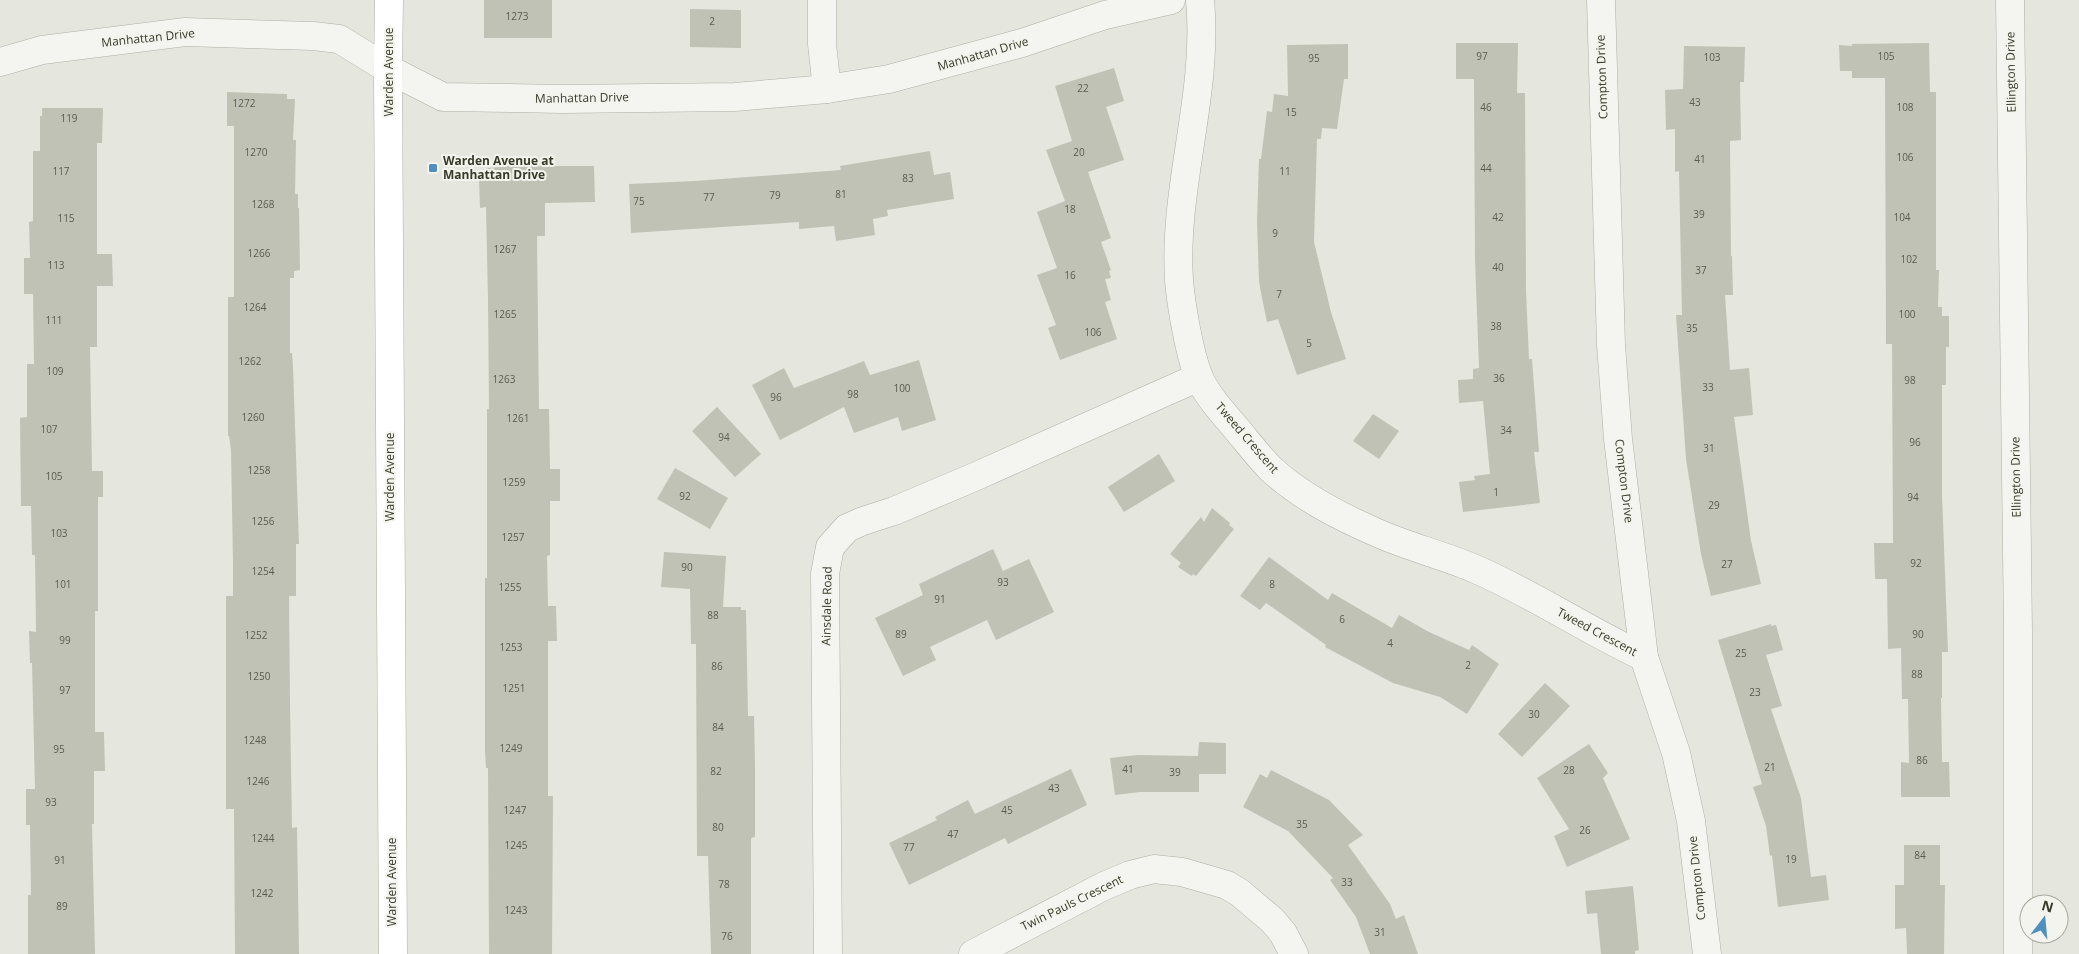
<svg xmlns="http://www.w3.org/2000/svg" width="2079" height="954" font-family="'Open Sans',sans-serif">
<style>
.building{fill:#c0c2b6}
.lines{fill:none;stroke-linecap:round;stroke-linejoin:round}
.minor-casing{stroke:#adafa4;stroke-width:29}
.secondary-casing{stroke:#adafa4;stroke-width:29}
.minor{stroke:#f4f5f1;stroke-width:28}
.secondary{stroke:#fff;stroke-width:28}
.poi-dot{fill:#5190be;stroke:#f3f4ee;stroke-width:2}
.labels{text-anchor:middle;stroke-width:4;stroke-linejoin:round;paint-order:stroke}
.number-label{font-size:10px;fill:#595d4c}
.street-label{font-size:12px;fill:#373b29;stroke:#f3f4ee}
.poi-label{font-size:12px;font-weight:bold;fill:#373b29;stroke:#f3f4ee;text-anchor:start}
</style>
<rect width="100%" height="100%" fill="#e5e6de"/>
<g class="building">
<rect x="484" y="0" width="68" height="38"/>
<path d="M690,9L741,10V48L690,47Z"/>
<path d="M1456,43H1518L1517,93H1525L1526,291L1529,359H1532L1539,452H1534L1540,503L1463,512L1459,482L1475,480L1474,476L1490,474L1483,401L1459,403L1458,380L1473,379V369L1479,368L1475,260L1474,79H1456Z"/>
<path d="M1929,43L1930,92H1936V270H1939L1938,307H1942V316H1949V347H1946V385H1942V495L1948,652H1942V698H1941L1942,762H1949L1950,797H1901V762L1909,763L1908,699H1902L1901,648L1888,649L1887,579H1875L1874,543H1893L1892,344H1886L1885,78H1852V71H1840L1839,45L1852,46V44Z"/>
<path d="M1348,44V79H1344L1337,129L1322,128L1321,139H1317L1314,242L1331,312L1346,359L1297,375L1278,319L1267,322L1262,298L1259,281L1257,221L1259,159H1261L1267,111L1272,112L1274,94L1288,96L1287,45Z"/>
<path d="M1684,46L1745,47L1744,82H1740L1741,140L1730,141L1731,256H1732L1733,295H1725L1730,370L1749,368L1753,415L1734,417L1751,541L1761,584L1711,596L1701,554L1686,459L1676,315H1682L1679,171L1675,172V129L1666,130L1665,90L1683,89Z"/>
<path d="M1114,68L1124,101L1106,107L1124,160L1088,172L1111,238L1101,242L1111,270L1109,271L1111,278L1105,279L1111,300L1105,302L1117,339L1060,360L1048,328L1056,325L1037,275L1057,268L1037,212L1065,201L1046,150L1072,141L1055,86Z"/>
<path d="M227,92L287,94V99H295L293,140H296L295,194H298V208H299L300,270L294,271V278H290V353H292L293,367L299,544H296V596H289L290,703L292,828L297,827L299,954H235L234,809H226V596H233V562L231,450L229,436H228V297H234V126H227Z"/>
<path d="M42,108H103L102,143H97V254H112L113,286H97V347H90L92,471H103V497H98V611H95V732H104L105,771H94V824H92L95,954H28V895H31L30,825H26V789H35L32,663H30L29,631L36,632L35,555H32L31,506H21L20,418L27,417V364H34L33,294H24V258H30L29,222L33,221V151H40V116H42Z"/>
<path d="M930,151L934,175L950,172L954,199L887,210L888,216L873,219L875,235L836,241L834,226L799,229V222L631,233L629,184L695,181L841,170L840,166Z"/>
<path d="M503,158H527L526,166H594L595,202L545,203V236H537L539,409H549L550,469H560V501H550V555L547,556L548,606H556L557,641H548V796H553L552,954H489L488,768H486L485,751V578H487V409H489L488,300L486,207L480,208L479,179L485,180L486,168L502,167Z"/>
<path d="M919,360L936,420L902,431L898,417L854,433L844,407L780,440L752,385L784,368L794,388L864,361L870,375Z"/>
<path d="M717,407L761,454L735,477L692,431Z"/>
<path d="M1373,414L1399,431L1379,459L1353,441Z"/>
<path d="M1159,454L1175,481L1124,512L1108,487Z"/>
<path d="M675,468L728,498L710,529L657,499Z"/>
<path d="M1212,508L1230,523L1229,525L1234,529L1196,576L1193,574L1192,576L1178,567L1181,563L1170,554L1201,517L1204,522Z"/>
<path d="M993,549L1003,571L1029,559L1054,612L996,640L987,620L930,647L936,660L903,676L875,618L923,595L919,584Z"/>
<path d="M664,552L726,556L723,607H741V610H746L748,716H754L755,764V837L751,838V954H711L708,856H697L696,644H691L690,589L661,587Z"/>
<path d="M1269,557L1328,600L1332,593L1392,628L1399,615L1429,632L1469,650L1472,645L1499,664L1467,714L1440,697L1393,683L1325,647L1326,645L1266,603L1260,610L1240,596Z"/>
<path d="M1771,624V626L1776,625L1783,650L1766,655L1782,706L1771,709L1801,798L1811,877L1826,875L1829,900L1778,907L1772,855L1770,856L1766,826L1753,787L1762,784L1718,640Z"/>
<path d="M1545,683L1570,706L1522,757L1498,734Z"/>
<path d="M1199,742L1226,743V774H1199V792H1140L1115,795L1110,758L1137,755L1198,756Z"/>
<path d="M1589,744L1608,773L1603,778L1630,839L1567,867L1554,836L1569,829L1537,778Z"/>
<path d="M1071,769L1087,805L1008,844L1005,838L909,885L889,843L937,820L935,817L968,800L975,814Z"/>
<path d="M1271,770L1329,800L1363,835L1348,845L1390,904L1396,919L1404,915L1418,954H1370L1356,917L1330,880L1333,878L1288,831L1243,807L1260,774L1267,778Z"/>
<path d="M1904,845H1940V885H1945L1944,954H1907L1906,928L1895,929V885H1904Z"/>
<path d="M1633,886L1639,950L1635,951V954H1601L1597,913L1587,914L1585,891Z"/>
</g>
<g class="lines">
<defs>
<g id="minor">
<path d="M822,0V44L827,89"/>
<path d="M1200,0C1209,94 1173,186 1179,280C1181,305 1189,351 1198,375C1205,393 1222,412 1235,427C1247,441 1258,456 1271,469C1300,496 1337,515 1373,531C1405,546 1440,554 1473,568C1532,593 1586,630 1644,657"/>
<path d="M1601,0L1611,345L1618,439L1644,657L1676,753L1691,821L1707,954"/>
<path d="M2010,0L2018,631V954"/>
<path d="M0,62L42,50L185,32L313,36L339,39L388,69L443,97L563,99L735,97L827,89L889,79L1022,43L1105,15L1171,0"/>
<path d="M828,954L825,574L830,547L847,528L863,521L894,511L972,478L1199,377"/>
<path d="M973,954L1104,886L1130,875L1154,869L1182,872L1227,885L1240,893L1272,920L1283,933L1294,954"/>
</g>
<path id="secondary" d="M389,0L388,69L393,954"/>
</defs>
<use href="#minor" class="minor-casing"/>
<use href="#secondary" class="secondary-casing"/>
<use href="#minor" class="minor"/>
<use href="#secondary" class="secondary"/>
</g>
<rect class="poi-dot" x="428" y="163" width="10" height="10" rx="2.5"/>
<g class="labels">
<g class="number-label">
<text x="517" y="20">1273</text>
<text x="712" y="25">2</text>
<text x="1482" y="60">97</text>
<text x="1886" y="60">105</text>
<text x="1712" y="61">103</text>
<text x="1314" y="62">95</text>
<text x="1083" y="92">22</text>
<text x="1695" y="106">43</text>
<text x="244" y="107">1272</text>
<text x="1486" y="111">46</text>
<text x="1905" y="111">108</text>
<text x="1291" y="116">15</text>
<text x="69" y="122">119</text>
<text x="256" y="156">1270</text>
<text x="1079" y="156">20</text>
<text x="1905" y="161">106</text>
<text x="1700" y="163">41</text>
<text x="1486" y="172">44</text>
<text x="61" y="175">117</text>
<text x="1285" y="175">11</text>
<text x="908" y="182">83</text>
<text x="841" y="198">81</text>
<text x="775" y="199">79</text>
<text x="709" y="201">77</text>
<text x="639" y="205">75</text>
<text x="263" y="208">1268</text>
<text x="1070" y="213">18</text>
<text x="1699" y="218">39</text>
<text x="1498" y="221">42</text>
<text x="1902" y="221">104</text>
<text x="66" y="222">115</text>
<text x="1275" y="237">9</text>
<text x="505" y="253">1267</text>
<text x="259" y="257">1266</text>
<text x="1909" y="263">102</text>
<text x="56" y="269">113</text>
<text x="1498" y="271">40</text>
<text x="1701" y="274">37</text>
<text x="1070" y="279">16</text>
<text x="1279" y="298">7</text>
<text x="255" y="311">1264</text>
<text x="505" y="318">1265</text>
<text x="1907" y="318">100</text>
<text x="54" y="324">111</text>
<text x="1496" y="330">38</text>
<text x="1692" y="332">35</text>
<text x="1093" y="336">106</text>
<text x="1309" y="347">5</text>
<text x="250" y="365">1262</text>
<text x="55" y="375">109</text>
<text x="1499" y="382">36</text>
<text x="504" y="383">1263</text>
<text x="1910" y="384">98</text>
<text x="1708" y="391">33</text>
<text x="902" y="392">100</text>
<text x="853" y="398">98</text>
<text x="776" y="401">96</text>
<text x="253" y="421">1260</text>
<text x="518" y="422">1261</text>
<text x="49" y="433">107</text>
<text x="1506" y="434">34</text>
<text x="724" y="441">94</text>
<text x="1915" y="446">96</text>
<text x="1709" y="452">31</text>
<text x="259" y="474">1258</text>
<text x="54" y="480">105</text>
<text x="514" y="486">1259</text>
<text x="1496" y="496">1</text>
<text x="685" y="500">92</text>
<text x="1913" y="501">94</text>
<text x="1714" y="509">29</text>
<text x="263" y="525">1256</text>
<text x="59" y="537">103</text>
<text x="513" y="541">1257</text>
<text x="1916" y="567">92</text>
<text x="1727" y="568">27</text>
<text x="687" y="571">90</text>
<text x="263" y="575">1254</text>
<text x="1003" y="586">93</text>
<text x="63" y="588">101</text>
<text x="1272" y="588">8</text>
<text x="510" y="591">1255</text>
<text x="940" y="603">91</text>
<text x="713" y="619">88</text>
<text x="1342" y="623">6</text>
<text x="901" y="638">89</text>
<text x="1918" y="638">90</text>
<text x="256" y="639">1252</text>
<text x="65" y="644">99</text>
<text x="1390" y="647">4</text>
<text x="511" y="651">1253</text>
<text x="1741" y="657">25</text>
<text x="1468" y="669">2</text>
<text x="717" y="670">86</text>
<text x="1917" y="678">88</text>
<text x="259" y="680">1250</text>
<text x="514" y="692">1251</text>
<text x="65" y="694">97</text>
<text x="1755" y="696">23</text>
<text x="1534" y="718">30</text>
<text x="718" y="731">84</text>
<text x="255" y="744">1248</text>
<text x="511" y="752">1249</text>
<text x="59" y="753">95</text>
<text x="1922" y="764">86</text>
<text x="1770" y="771">21</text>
<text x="1128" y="773">41</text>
<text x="1569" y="774">28</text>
<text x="716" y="775">82</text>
<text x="1175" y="776">39</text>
<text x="258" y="785">1246</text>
<text x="1054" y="792">43</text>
<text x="51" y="806">93</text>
<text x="515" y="814">1247</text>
<text x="1007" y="814">45</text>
<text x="1302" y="828">35</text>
<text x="718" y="831">80</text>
<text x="1585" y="834">26</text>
<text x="953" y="838">47</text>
<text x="263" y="842">1244</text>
<text x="516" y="849">1245</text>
<text x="909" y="851">77</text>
<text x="1920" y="859">84</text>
<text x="1791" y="863">19</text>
<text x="60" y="864">91</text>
<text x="1347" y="886">33</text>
<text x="724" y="888">78</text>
<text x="262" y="897">1242</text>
<text x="62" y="910">89</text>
<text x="516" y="914">1243</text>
<text x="1380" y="936">31</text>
<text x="727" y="940">76</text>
</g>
<g class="street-label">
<text transform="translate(148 38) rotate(-6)" y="4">Manhattan Drive</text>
<text transform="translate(983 54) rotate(-16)" y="4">Manhattan Drive</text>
<text transform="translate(389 72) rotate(-90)" y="4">Warden Avenue</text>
<text transform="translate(2011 72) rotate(-91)" y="4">Ellington Drive</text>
<text transform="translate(1602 77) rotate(-92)" y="4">Compton Drive</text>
<text transform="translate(582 98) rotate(-1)" y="4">Manhattan Drive</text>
<text transform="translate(1247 438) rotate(49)" y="4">Tweed Crescent</text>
<text transform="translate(390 477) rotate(-90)" y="4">Warden Avenue</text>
<text transform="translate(2016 477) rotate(-91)" y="4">Ellington Drive</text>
<text transform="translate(1624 481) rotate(83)" y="4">Compton Drive</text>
<text transform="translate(827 606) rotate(-89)" y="4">Ainsdale Road</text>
<text transform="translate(1597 632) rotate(28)" y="4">Tweed Crescent</text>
<text transform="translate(1697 878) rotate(-96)" y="4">Compton Drive</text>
<text transform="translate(392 882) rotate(-90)" y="4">Warden Avenue</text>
<text transform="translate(1072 903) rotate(-26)" y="4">Twin Pauls Crescent</text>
</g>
<g class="poi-label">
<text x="443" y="165">Warden Avenue at<tspan x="443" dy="14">Manhattan Drive</tspan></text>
</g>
</g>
<g transform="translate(2044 919) rotate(16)"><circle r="24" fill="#f3f4ee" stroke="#a8aa9f"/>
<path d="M0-4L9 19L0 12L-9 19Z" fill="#5190be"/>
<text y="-8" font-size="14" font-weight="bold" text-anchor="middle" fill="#373b29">N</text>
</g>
</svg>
